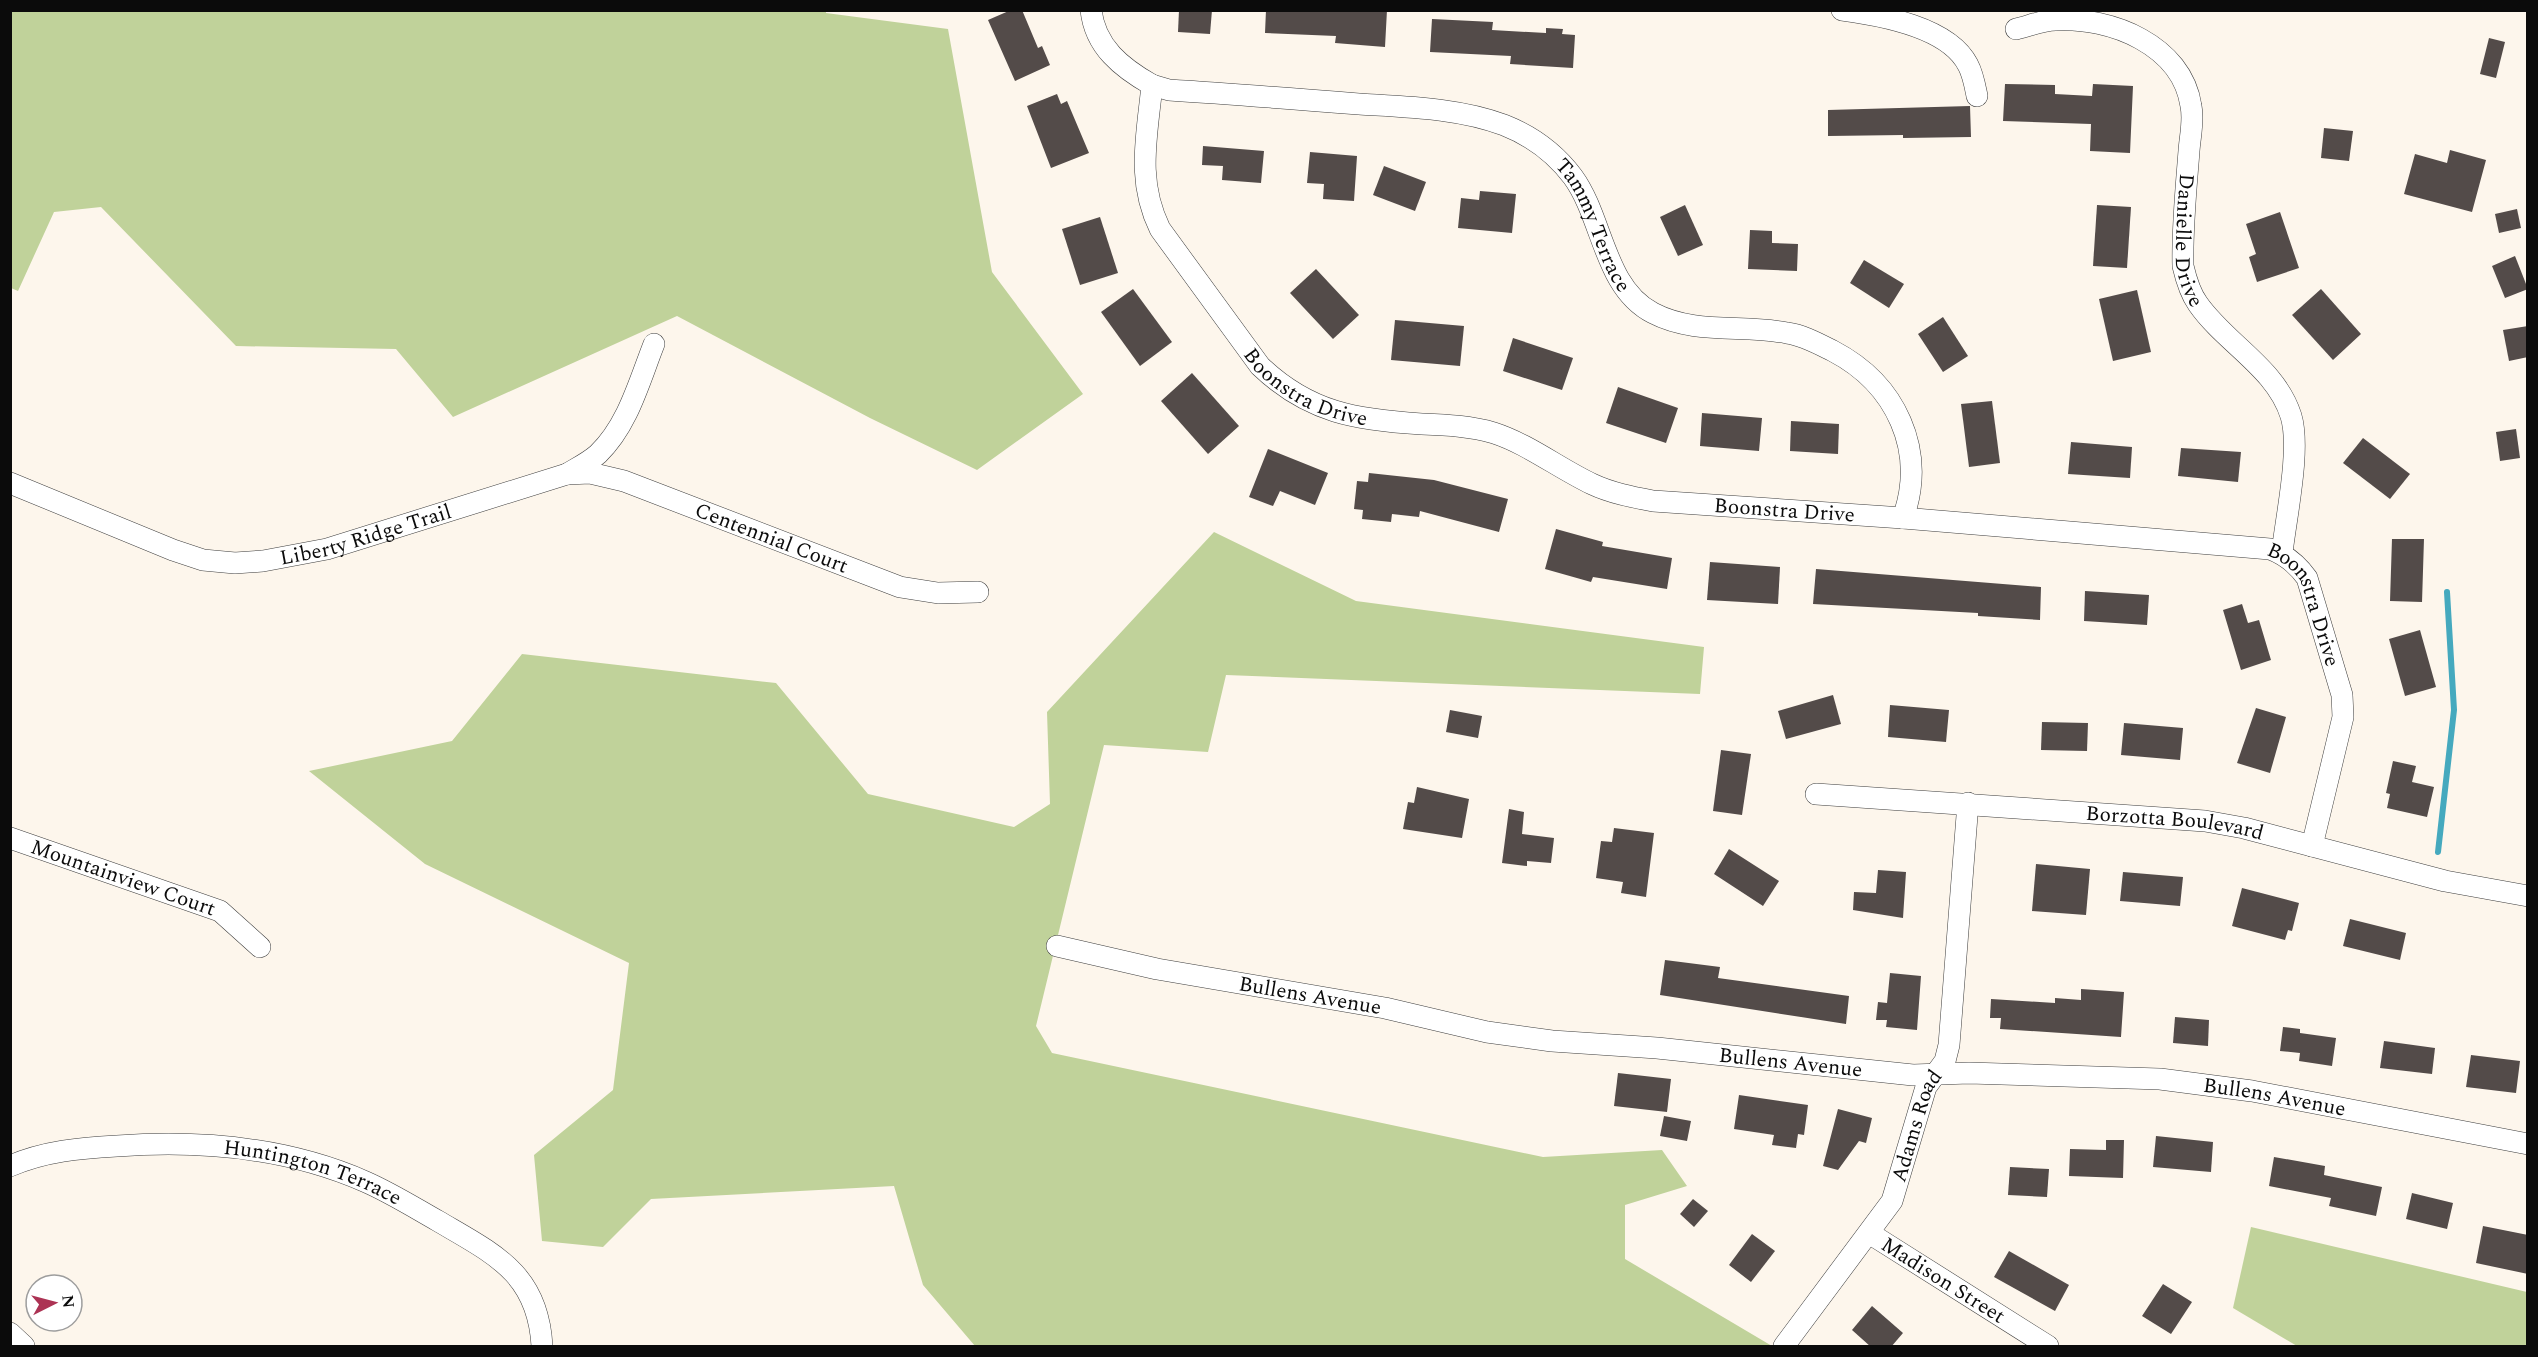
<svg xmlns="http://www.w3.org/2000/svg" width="2538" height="1357" font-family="Spectral,serif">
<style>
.forest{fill:#c0d29a}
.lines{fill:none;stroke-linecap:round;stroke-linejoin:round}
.stream{stroke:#45a9be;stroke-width:6}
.building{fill:#534b49}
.minor-casing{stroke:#3e3e3e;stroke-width:22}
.minor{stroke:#fff;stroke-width:21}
.labels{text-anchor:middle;stroke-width:6;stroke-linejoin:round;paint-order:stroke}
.street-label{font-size:21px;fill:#0b0b0b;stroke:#fff}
</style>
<rect width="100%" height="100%" fill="#fdf6ec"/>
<g class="forest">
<path d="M826,11V13L948,29L992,272L1083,394L977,470L870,418L677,316L453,417L396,349L236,346L101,207L54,212L18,291L11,288V11Z"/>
<path d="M1214,532L1356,601L1704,647L1700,694L1226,675L1208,752L1104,745L1036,1026L1052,1053L1543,1157L1662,1150L1687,1186L1625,1205V1259L1772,1346H975L923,1285L894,1186L651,1199L603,1247L542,1241L534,1155L613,1090L629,963L425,864L309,771L452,741L522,654L776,683L868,794L1014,827L1050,804L1047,712Z"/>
<path d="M2251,1227L2527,1292V1346H2297L2233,1308Z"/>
</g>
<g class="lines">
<path class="stream" d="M2438,852L2454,710L2447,592"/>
</g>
<g class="building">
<path d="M1011,10H1022L1038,48L1042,46L1050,65L1015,81L988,20Z"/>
<path d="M1179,10H1212L1210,34L1178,32Z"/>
<path d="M1266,10H1387L1385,47L1335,43L1336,36L1265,33Z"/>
<path d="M1432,19L1493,22L1492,30L1546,33V28L1563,29L1562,34L1575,35L1573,68L1510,64L1511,56L1430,52Z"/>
<path d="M2489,38L2505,42L2496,78L2480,74Z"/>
<path d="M2005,84L2055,85V94L2092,96L2093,84L2133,86L2130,153L2090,151L2091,124L2003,121Z"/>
<path d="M1057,94L1061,104L1067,101L1089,153L1051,168L1027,106Z"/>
<path d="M1970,106L1971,137L1903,138V135L1828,136V110Z"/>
<path d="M2324,128L2353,131L2349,161L2321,158Z"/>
<path d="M1203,146L1264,151L1261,183L1222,180L1223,166L1202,165Z"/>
<path d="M2450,150L2486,160L2472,212L2404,194L2415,154L2447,163Z"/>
<path d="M1310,152L1357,156L1354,201L1323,199L1324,184L1307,183Z"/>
<path d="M1384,166L1426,182L1415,211L1373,195Z"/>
<path d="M1480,191L1516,194L1512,233L1458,228L1461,198L1479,200Z"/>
<path d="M1685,205L1703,245L1678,256L1660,217Z"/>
<path d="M2097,205L2131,207L2127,268L2093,266Z"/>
<path d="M2517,209L2521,228L2499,233L2495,214Z"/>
<path d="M2280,212L2299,268L2257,282L2249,257L2256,254L2246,224Z"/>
<path d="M1100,217L1118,273L1080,285L1062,229Z"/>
<path d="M1750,230L1772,231V243L1798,244L1797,271L1748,269Z"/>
<path d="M2515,256L2528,289L2505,298L2492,266Z"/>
<path d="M1864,260L1904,284L1889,308L1850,283Z"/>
<path d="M1316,269L1359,315L1333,339L1290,293Z"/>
<path d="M1133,289L1172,342L1140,366L1101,312Z"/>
<path d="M2321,289L2361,334L2333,360L2292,315Z"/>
<path d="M2137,290L2151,352L2113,361L2099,299Z"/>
<path d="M1943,317L1968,356L1943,372L1918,334Z"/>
<path d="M1395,320L1464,326L1460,366L1391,360Z"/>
<path d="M2528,326V357L2509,361L2503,330Z"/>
<path d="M1513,338L1573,358L1562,390L1503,371Z"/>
<path d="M1192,373L1239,426L1208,454L1161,401Z"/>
<path d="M1618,387L1678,408L1666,443L1606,423Z"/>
<path d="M1992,401L2000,463L1969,467L1961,404Z"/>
<path d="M1702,413L1762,418L1759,451L1700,446Z"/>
<path d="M1791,421L1839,424L1838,454L1790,451Z"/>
<path d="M2516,429L2520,458L2500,461L2496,432Z"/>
<path d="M2363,438L2410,474L2390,499L2343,463Z"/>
<path d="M2071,442L2132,447L2130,478L2068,474Z"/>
<path d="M2181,448L2241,452L2238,482L2178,476Z"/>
<path d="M1268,449L1328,473L1315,505L1280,491L1273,506L1249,497Z"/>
<path d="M1369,473L1434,480L1508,499L1499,532L1420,511L1419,517L1392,514L1391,522L1362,519L1363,510L1354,509L1357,481L1368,482Z"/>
<path d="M1556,529L1603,542L1602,546L1672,558L1667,589L1593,577L1591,582L1545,569Z"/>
<path d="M2392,539H2424L2422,602L2390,601Z"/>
<path d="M1710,562L1780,567L1778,604L1707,600Z"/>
<path d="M1816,569L2041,587L2040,620L1978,616V613L1813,604Z"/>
<path d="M2085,591L2149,595L2147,625L2084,621Z"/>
<path d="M2242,604L2248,623L2259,620L2271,660L2241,670L2223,610Z"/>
<path d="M2420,630L2436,687L2405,696L2389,639Z"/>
<path d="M1833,695L1841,724L1786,739L1778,711Z"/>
<path d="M1890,705L1949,710L1946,742L1888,737Z"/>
<path d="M2256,708L2286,717L2270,773L2237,763Z"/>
<path d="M1450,710L1482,716L1478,738L1446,732Z"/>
<path d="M2042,722L2088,723L2087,751L2041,750Z"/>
<path d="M2124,723L2183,728L2180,760L2121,755Z"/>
<path d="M1721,750L1751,754L1742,815L1713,811Z"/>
<path d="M2393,761L2416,766L2412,782L2434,787L2427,817L2387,808L2390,794L2386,793Z"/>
<path d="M1417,787L1469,799L1462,838L1403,829L1408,802L1414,803Z"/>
<path d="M1509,809L1524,812L1522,834L1554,838L1551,863L1527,861V866L1502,863Z"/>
<path d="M1614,828L1654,833L1646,897L1621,893L1623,882L1596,878L1601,841L1612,842Z"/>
<path d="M1729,849L1779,881L1763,906L1714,874Z"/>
<path d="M2036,864L2090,869L2086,915L2032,911Z"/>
<path d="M1878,870L1906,872L1903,918L1853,910L1854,892L1876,893Z"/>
<path d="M2123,872L2183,877L2180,906L2120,901Z"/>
<path d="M2242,888L2299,903L2292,931L2288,930L2285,940L2232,926Z"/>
<path d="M2350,919L2406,933L2400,960L2343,946Z"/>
<path d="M1665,960L1720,967L1718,978L1849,996L1846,1024L1660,995Z"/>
<path d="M1890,973L1921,976L1917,1030L1886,1027L1887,1020H1876L1878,1002L1887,1003Z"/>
<path d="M2081,989L2124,992L2121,1037L2000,1029L2001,1018H1990L1991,999L2055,1003V998L2081,1000Z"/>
<path d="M2175,1017L2209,1020L2208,1046L2173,1043Z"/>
<path d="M2283,1027L2300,1029V1033L2336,1038L2332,1066L2299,1061L2300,1053L2280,1051Z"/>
<path d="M2384,1041L2435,1048L2432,1074L2380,1068Z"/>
<path d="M2471,1055L2520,1061L2516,1093L2466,1087Z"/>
<path d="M1618,1073L1671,1079L1667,1112L1614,1106Z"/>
<path d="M1739,1095L1808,1105L1804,1135L1798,1134L1796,1148L1772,1145L1774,1135L1734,1129Z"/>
<path d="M1838,1109L1872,1118L1866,1143L1859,1141L1838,1170L1823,1166Z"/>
<path d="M1664,1116L1691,1121L1687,1141L1660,1136Z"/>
<path d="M2156,1136L2213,1142L2211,1172L2153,1167Z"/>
<path d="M2106,1140H2124L2123,1178L2069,1176L2070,1149L2106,1150Z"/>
<path d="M2274,1157L2325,1166L2324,1175L2382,1187L2376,1216L2329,1206L2331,1198L2269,1186Z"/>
<path d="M2010,1167L2049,1169L2047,1197L2008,1195Z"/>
<path d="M2412,1193L2453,1203L2447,1229L2406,1219Z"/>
<path d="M1693,1199L1708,1211L1694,1227L1680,1214Z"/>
<path d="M2483,1226L2528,1235V1274L2476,1263Z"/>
<path d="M1752,1234L1775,1251L1751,1282L1729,1265Z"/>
<path d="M2009,1251L2069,1285L2055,1311L1994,1277Z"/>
<path d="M2163,1284L2192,1302L2171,1334L2142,1316Z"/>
<path d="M1872,1306L1903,1333L1891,1347H1871L1852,1330Z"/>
</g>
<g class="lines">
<defs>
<g id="minor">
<path id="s1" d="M1091,10C1095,47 1122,68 1152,85C1147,137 1136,180 1160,229L1260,366C1309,413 1357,420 1422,424C1447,425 1471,426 1494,433C1528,444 1560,469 1592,484C1611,493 1632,497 1653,501L1903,518L2270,549C2286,555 2297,564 2307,578L2342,695L2343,717L2312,846"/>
<path d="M1842,10C1880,15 1949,27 1968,65C1973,74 1975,86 1977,96"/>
<path id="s2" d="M2016,29C2029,26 2043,20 2056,20C2111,17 2182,45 2191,106C2194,121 2190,136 2189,151C2186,190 2182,228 2183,266C2186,279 2190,293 2198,304C2226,344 2276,368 2291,416C2301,449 2286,517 2282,553"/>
<path id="s3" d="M1152,85L1169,90C1233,94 1296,99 1359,104C1407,107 1459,108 1504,125C1532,136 1555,153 1573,177C1603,218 1604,288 1653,313C1695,335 1743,324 1787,333C1803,335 1819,344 1833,351C1896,384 1927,450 1903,518"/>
<path id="s4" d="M567,474L590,473L624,481L900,587L938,593L978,592"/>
<path id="s5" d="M10,483L173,550L203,560L235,563L263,561L327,549L567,474C577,468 589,462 598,454C628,425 639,382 654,344"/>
<path id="s6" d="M1816,794L2205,821L2244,828L2445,881L2528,896"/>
<path id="s7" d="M10,838L220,911L260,947"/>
<path id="s8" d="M1057,946L1157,969L1385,1008L1487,1032L1552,1041L1657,1048L1913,1075L1969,1073L2160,1079L2252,1091L2528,1144"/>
<path id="s9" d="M10,1166C45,1151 80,1148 117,1146C200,1140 289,1148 366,1182C391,1193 415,1208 438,1221C494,1254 538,1273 542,1346"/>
<path id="s10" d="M1869,1233L2048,1346"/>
<path d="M10,1333L24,1346"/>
<path id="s11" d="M1784,1346L1892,1201L1926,1087L1945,1061L1949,1045L1968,803"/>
</g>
</defs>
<use href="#minor" class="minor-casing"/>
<use href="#minor" class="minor"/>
</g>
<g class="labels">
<g class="street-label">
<text dy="7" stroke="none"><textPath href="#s3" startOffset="495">Tammy Terrace</textPath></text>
<text dy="7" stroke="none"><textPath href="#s2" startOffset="351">Danielle Drive</textPath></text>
<text dy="7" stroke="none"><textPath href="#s1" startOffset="468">Boonstra Drive</textPath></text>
<text dy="7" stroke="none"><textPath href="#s1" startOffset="972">Boonstra Drive</textPath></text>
<text dy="7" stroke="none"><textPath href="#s5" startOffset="374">Liberty Ridge Trail</textPath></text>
<text dy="7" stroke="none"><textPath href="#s4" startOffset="216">Centennial Court</textPath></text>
<text dy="7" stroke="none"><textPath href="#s1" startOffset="1528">Boonstra Drive</textPath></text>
<text dy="7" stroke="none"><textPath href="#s6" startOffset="360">Borzotta Boulevard</textPath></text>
<text dy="7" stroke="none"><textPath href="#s7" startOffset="120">Mountainview Court</textPath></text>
<text dy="7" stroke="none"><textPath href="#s8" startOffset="258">Bullens Avenue</textPath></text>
<text dy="7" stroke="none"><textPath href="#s8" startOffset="744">Bullens Avenue</textPath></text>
<text dy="7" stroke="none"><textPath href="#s8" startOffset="1230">Bullens Avenue</textPath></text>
<text dy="7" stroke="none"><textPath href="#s11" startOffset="260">Adams Road</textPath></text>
<text dy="7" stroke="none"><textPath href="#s9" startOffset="309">Huntington Terrace</textPath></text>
<text dy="7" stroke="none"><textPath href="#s10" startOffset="88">Madison Street</textPath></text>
</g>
</g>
<rect width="2538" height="1357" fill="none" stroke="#0b0b0b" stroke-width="24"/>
<g transform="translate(54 1303) rotate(84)"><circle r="28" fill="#ffffff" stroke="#9d9d9d" stroke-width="1.5"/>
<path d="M0-4.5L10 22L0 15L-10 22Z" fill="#ac3354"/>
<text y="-9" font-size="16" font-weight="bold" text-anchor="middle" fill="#0b0b0b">N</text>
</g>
</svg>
